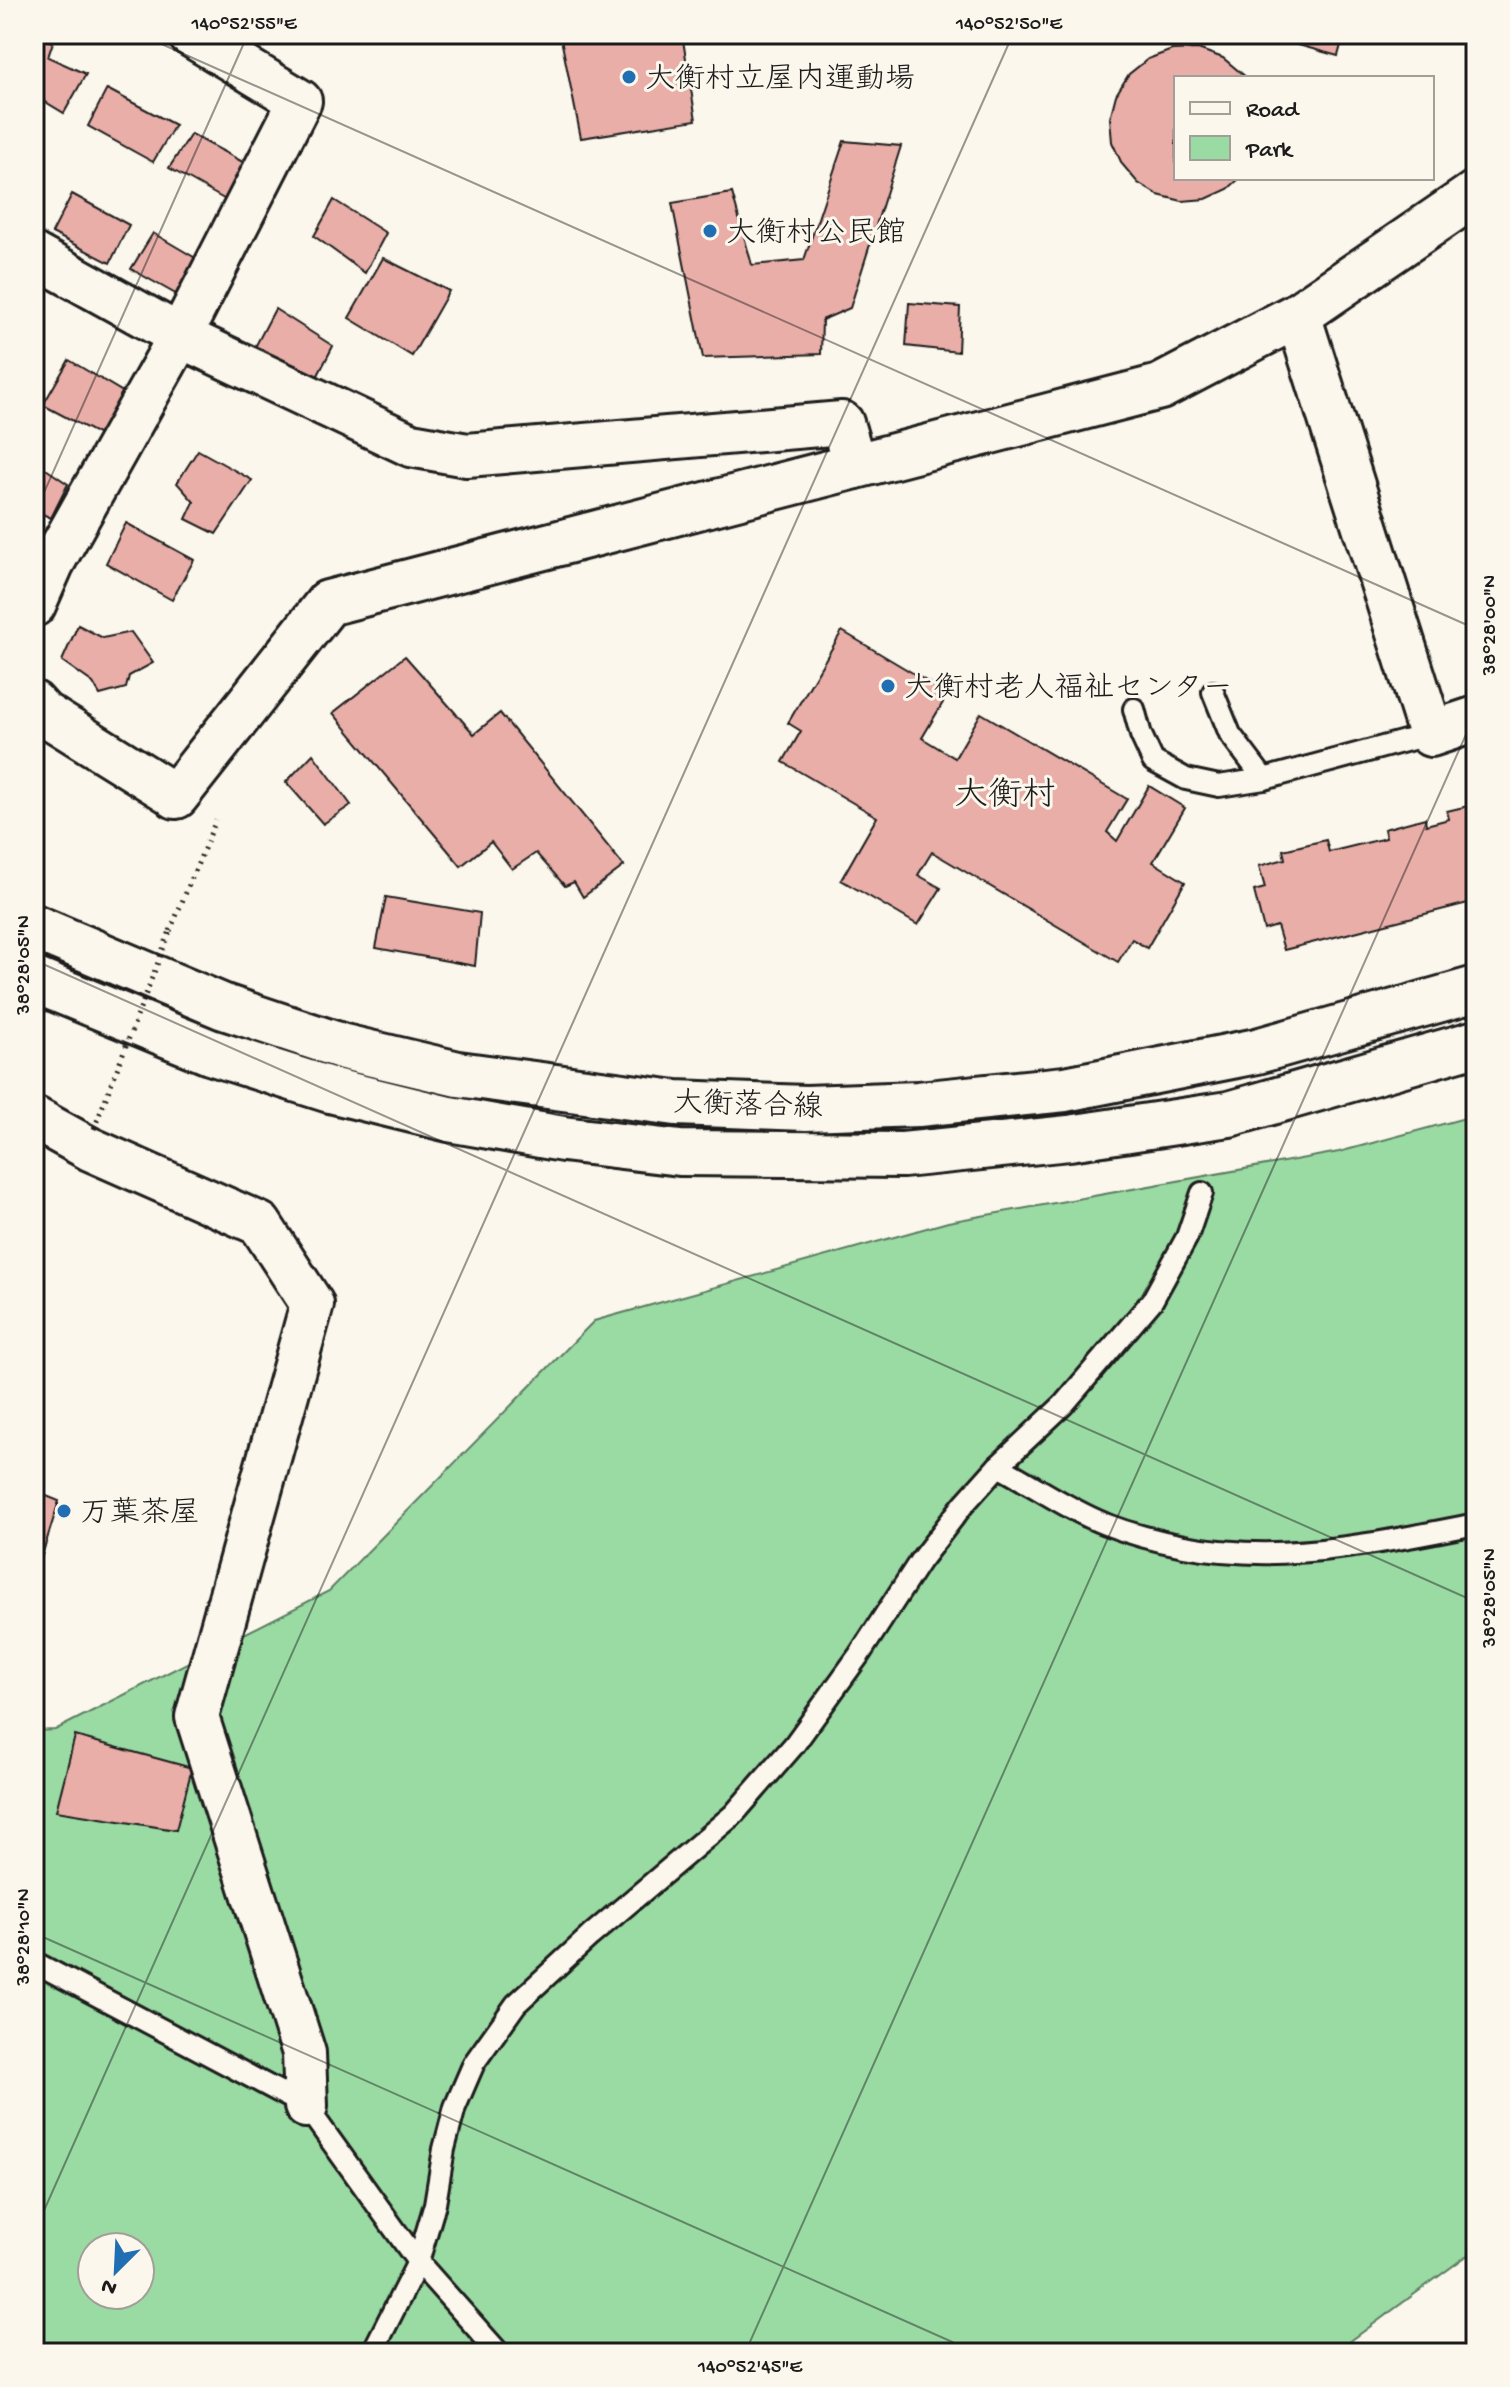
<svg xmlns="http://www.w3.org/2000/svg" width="1510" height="2387" font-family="'Gochi Hand','Klee One',sans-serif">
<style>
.green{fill:#9adba4;stroke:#5b7c60;stroke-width:2;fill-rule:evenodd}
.building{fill:#e9aea8;stroke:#1c1c1c;stroke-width:2}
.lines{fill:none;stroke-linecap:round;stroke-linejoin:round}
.service-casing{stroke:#1c1c1c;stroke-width:26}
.minor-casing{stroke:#1c1c1c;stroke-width:48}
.tertiary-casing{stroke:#1c1c1c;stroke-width:50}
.primary-casing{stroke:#1c1c1c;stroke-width:50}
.path{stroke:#1c1c1c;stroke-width:5;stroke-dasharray:2 6;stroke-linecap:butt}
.service{stroke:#fbf7ec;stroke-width:20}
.minor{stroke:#fbf7ec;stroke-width:42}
.tertiary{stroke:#fbf7ec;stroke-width:44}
.primary{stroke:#fbf7ec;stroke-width:44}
.path-bridge{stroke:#1c1c1c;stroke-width:5;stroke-dasharray:2 6;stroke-linecap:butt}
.ticks{fill:none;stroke:#1c1c1c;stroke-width:2;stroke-opacity:0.45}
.poi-dot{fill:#1f6fb2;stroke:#fbf7ec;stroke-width:3}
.labels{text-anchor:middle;stroke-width:6;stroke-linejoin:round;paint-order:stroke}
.poi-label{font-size:30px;fill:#1c1c1c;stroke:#fbf7ec;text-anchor:start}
.street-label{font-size:30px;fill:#1c1c1c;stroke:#fbf7ec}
.quarter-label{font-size:34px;fill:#1c1c1c;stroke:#fbf7ec}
.neatline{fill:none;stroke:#1c1c1c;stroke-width:3}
.ticks-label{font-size:20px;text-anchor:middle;fill:#1c1c1c}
</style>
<rect width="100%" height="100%" fill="#fbf7ec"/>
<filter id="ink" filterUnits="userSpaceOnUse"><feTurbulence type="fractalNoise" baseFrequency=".0125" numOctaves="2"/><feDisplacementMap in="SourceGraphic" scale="16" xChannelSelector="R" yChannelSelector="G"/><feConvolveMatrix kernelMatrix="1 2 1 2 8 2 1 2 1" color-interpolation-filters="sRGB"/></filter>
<g filter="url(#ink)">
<path class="green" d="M1476,1115V2249L1334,2353H34V1731L55,1730L329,1591L594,1321L948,1222L1339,1152ZM92,2247H140V2295H92Z"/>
<g class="building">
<path d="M34,34L53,42L48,57L86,74L64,113L34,95Z"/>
<path d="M560,34H682L696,120L581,138Z"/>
<path d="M1258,34H1344L1338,56Z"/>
<path d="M1198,49L1223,58L1247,78H1176V178H1240L1228,189L1206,199L1182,201L1158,195L1138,183L1122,164L1112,142L1110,118L1116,95L1129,74L1148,59L1172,50Z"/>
<path d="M107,89L175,125L153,162L88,126Z"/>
<path d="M191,134L252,167L231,203L169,168Z"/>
<path d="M844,141L901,146L850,308L822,320L821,354L703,358L672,203L732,193L752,265L804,260Z"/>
<path d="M72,194L129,225L110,263L52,233Z"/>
<path d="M334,200L386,233L365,273L314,236Z"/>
<path d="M153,233L204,263L181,297L131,269Z"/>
<path d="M383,258L449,291L412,356L349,318Z"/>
<path d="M909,303L960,307L958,352L906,346Z"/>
<path d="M275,309L333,346L315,381L255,347Z"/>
<path d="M69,360L131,397L109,440L43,405Z"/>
<path d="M198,450L252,480L216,534L186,519L194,502L177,483Z"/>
<path d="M34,461L68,484L51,518L34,510Z"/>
<path d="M126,523L194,560L172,600L106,563Z"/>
<path d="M78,625L103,638L131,632L153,663L129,676L126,688L100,695L93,683L62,661Z"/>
<path d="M842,631L948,694L922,738L955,758L981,713L1127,799L1107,832L1117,841L1149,786L1185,808L1153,862L1185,882L1147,948L1132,939L1118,962L932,852L918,875L941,888L918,925L841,880L877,817L783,762L801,731L788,723Z"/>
<path d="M405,656L474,734L500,713L624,866L583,897L574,882L565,886L536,853L512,869L491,842L461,866L333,713Z"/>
<path d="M313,754L351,805L323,824L286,782Z"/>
<path d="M1476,804V901L1284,950L1277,926L1264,930L1254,891L1265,888L1259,866L1285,859L1283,850L1326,840L1329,852L1386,838L1384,829L1425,818L1426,825L1449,819L1447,811Z"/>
<path d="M386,897L480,913L475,966L376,948Z"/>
<path d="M34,1491L59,1501L34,1581Z"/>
<path d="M75,1736L192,1768L176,1830L56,1811Z"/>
</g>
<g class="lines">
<defs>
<g id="service">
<path d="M1213,692L1230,734L1264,779"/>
<path d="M1134,709L1141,735L1153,761L1186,779L1219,786L1264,779L1431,734"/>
<path d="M998,1466C1032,1484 1069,1510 1105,1524C1236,1574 1343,1550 1476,1524"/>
<path d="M34,1962L306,2106L418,2262L499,2353"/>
<path d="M372,2353L418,2262L435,2204L444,2149L455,2107L474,2063L516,2004L590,1936L733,1815L794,1745L859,1655L920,1561L963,1505L998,1466L1063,1405L1152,1301L1187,1237L1202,1193"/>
</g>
<g id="minor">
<path d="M34,255L180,336L411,445L467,455L842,423L855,467"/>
<path d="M34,605L52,564L180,336L300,101L189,34"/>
<path d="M34,703L43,713L176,796"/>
<path d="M34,1118L90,1149L260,1224L312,1304L197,1717L304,2053L306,2106"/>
</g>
<g id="tertiary">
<path d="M1298,315L1431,734L1476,719"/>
<path d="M176,796L328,603L1160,387L1298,315L1476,193"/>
</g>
<g id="primary">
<path d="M34,927L224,1007L344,1047L458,1074L676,1103L806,1108L918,1104L1065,1089L1257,1051L1476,989"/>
<path d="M34,980L210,1052L330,1090L449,1119L563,1139L680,1153L903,1155L1069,1138L1229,1114L1476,1043"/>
</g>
</defs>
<use href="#service" class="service-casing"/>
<use href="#minor" class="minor-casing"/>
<use href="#tertiary" class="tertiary-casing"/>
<use href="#primary" class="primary-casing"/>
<path class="path" d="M170,931L216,820"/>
<use href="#service" class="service"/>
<use href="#minor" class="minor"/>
<use href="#tertiary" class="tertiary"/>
<use href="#primary" class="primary"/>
<path class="path-bridge" d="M94,1129L170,931"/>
</g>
</g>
<path class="ticks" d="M139,34L1476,629M34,515L248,34M34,960L1476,1602M34,1933L977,2353M34,2233L1013,34M745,2353L1476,712"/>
<g class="poi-dot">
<circle cx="629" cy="77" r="8"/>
<circle cx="710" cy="231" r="8"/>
<circle cx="888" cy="686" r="8"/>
<circle cx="64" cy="1511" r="8"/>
</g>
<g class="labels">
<g class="poi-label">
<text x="645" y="87">大衡村立屋内運動場</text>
<text x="726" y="241">大衡村公民館</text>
<text x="904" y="696">大衡村老人福祉センター</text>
<text x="80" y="1521">万葉茶屋</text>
</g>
<g class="street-label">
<text transform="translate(748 1103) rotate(2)" y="10">大衡落合線</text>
</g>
<g class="quarter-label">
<text x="1005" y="804">大衡村</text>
</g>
</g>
<rect width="1510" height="2387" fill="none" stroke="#fbf7ec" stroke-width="88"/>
<rect x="1174" y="76" width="260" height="104" fill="#fbf7ec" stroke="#a29f99" stroke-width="2"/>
<rect x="1190" y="102" width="40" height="12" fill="#fbf7ec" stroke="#a29f99" stroke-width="2"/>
<text x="1246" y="116" font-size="24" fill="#1c1c1c">Road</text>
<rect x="1190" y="136" width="40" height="24" fill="#9adba4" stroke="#a29f99" stroke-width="2"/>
<text x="1246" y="156" font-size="24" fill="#1c1c1c">Park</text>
<g transform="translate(116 2271) rotate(204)"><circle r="38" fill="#fbf7ec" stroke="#a29f99" stroke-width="2"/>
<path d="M0-6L14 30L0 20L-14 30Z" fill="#1f6fb2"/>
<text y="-12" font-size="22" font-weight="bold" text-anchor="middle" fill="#1c1c1c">N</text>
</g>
<rect x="44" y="44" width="1422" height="2299" class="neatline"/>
<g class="ticks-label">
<text x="244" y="29">140°52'55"E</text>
<text x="1009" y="29">140°52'50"E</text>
<text transform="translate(1488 625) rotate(-90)" y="7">38°28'00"N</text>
<text transform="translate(22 965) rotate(-90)" y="7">38°28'05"N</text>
<text transform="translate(1488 1598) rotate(-90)" y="7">38°28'05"N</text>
<text transform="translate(22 1937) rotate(-90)" y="7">38°28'10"N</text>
<text x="750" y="2372">140°52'45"E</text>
</g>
</svg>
